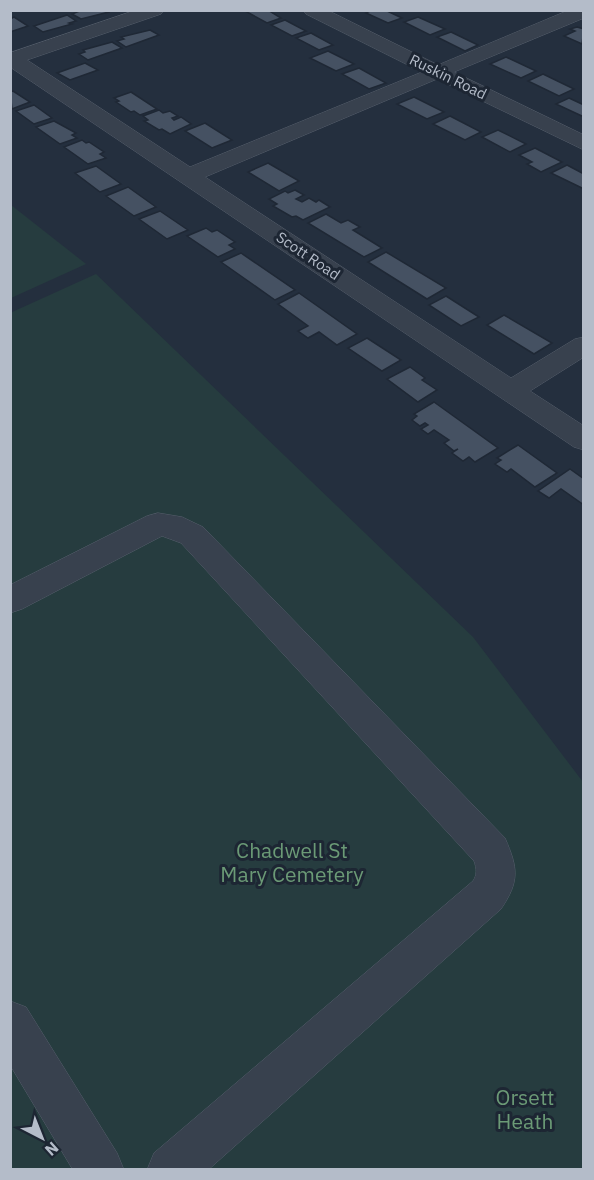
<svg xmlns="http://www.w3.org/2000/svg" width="594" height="1180" font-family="'IBM Plex Sans',sans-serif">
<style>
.green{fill:#263c3f}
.building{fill:#455162;stroke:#1f2835;stroke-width:1.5}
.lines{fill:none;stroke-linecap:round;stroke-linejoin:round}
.minor-casing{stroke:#565f6c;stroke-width:1}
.minor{fill:#38414e;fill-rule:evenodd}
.labels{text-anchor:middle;stroke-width:6;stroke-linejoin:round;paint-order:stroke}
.far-street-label{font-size:15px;fill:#b4bcc9;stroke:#1d2633}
.near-park-label{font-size:21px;fill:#6b9a76;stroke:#1d2633}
</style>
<rect width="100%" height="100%" fill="#242f3e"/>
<g class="green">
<path d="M10,205H11L86,264L11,298Z"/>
<path d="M96,274L473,637L583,782V1169H11L10,313Z"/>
</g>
<g class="building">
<path d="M82,10H108L109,12L81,19L72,14Z"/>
<path d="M251,10H268L281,18L267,23L247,12Z"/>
<path d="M372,10H385L402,18L388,23L366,13Z"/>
<path d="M67,15L76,21L69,23L72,24L43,32L34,26Z"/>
<path d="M14,17L28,26L10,32V19Z"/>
<path d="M418,17L445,29L430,35L404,22Z"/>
<path d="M285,20L306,31L292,36L271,25Z"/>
<path d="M577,27L584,29L582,44L564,36L575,31L570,29Z"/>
<path d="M150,30L159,35L126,47L117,41L124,39L121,37Z"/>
<path d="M451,32L478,45L465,51L437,37Z"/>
<path d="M311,33L333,45L319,50L296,38Z"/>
<path d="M112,42L122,48L88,60L79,54L85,52L83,50Z"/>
<path d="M328,51L354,64L336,71L310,58Z"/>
<path d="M506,57L536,71L521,78L490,64Z"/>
<path d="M85,63L98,70L70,80L57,73Z"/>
<path d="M359,68L386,83L369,89L342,74Z"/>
<path d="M543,74L574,89L559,96L528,81Z"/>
<path d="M13,91L30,102L12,109L10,92Z"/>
<path d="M131,92L157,109L140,115L134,111L131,112L116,102L119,101L114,98Z"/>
<path d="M414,97L444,112L427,119L397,104Z"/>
<path d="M569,98L584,105V117L556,104Z"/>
<path d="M34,105L52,118L34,124L16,111Z"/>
<path d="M159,110L163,113L170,111L178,116L172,118L174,120L181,117L191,124L170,134L162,129L159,130L144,121L148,120L143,116Z"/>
<path d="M450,116L481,132L465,140L433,124Z"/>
<path d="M54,121L76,133L72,135L77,138L60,144L36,127Z"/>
<path d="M205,123L232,140L212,148L185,131Z"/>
<path d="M498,130L526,144L510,152L482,137Z"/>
<path d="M82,140L86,143L89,142L104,152L100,154L106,158L88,164L64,147Z"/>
<path d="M535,148L562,162L541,172L527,164L532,162L519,155Z"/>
<path d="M268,163L299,181L279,191L248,172Z"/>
<path d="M567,165L584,174V189L551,173Z"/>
<path d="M96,166L121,184L100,192L75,173Z"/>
<path d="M128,187L156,207L134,216L106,196Z"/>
<path d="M295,190L304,195L296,199L302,202L309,198L316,202L319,200L330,207L303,220L296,216L292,217L273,206L277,204L269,199L285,191L288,193Z"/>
<path d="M160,211L188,230L167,239L139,219Z"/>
<path d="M326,214L341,223L348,220L360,227L353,230L382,248L364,257L308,223Z"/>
<path d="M206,228L212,232L217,230L235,242L229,245L235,249L218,257L187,236Z"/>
<path d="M386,252L446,288L427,299L368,262Z"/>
<path d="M241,253L295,290L275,300L221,262Z"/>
<path d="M299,293L357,334L337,345L319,332L308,338L298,331L308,326L278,304Z"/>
<path d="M446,296L479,317L461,326L429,305Z"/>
<path d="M504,315L552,343L534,354L487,325Z"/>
<path d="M367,338L401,360L382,371L348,348Z"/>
<path d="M410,367L425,378L422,380L437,390L418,402L387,379Z"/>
<path d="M434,402L498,448L475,462L469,457L463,461L452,453L458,449L454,451L444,443L449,440L434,430L428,434L421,429L428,425L425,423L420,426L412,420L417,416L414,414Z"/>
<path d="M518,445L557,473L535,487L511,469L507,472L495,464L501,460L497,458Z"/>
<path d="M570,469L584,479V505L561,489L549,498L538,491Z"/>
</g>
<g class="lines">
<defs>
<g id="minor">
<path d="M136,10H164L161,14L27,60L190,167L422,72L306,14L303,10H327L438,65L569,10H584V18L454,72L584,135V150L437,79L205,177L511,378L575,339L584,337V357L530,391L584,426V450L574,447L10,67V53Z"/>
<path d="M158,513L182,517L203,527L505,838C518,868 520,881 501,909L208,1170H147L154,1153L473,881C477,875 477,869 474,861L181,543L162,536L22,609L10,613V585L147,516Z"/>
<path d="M10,1001L26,1007L117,1153L124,1170H73L10,1065Z"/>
</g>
</defs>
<use href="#minor" class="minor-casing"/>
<use href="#minor" class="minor"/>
</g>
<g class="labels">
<g class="far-street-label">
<text transform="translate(448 77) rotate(26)" y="5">Ruskin Road</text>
<text transform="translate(308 256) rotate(34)" y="5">Scott Road</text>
</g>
<g class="near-park-label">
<text x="292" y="858">Chadwell St<tspan x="292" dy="24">Mary Cemetery</tspan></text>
<text x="525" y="1105">Orsett<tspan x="525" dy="24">Heath</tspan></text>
</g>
</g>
<rect width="594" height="1180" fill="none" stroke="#b4bcc9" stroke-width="24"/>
<g transform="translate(42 1138) rotate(138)" stroke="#1d2633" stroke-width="4.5" paint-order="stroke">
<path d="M0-4.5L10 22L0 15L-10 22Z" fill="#b4bcc9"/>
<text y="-9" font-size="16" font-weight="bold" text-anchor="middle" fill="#b4bcc9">N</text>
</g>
</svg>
